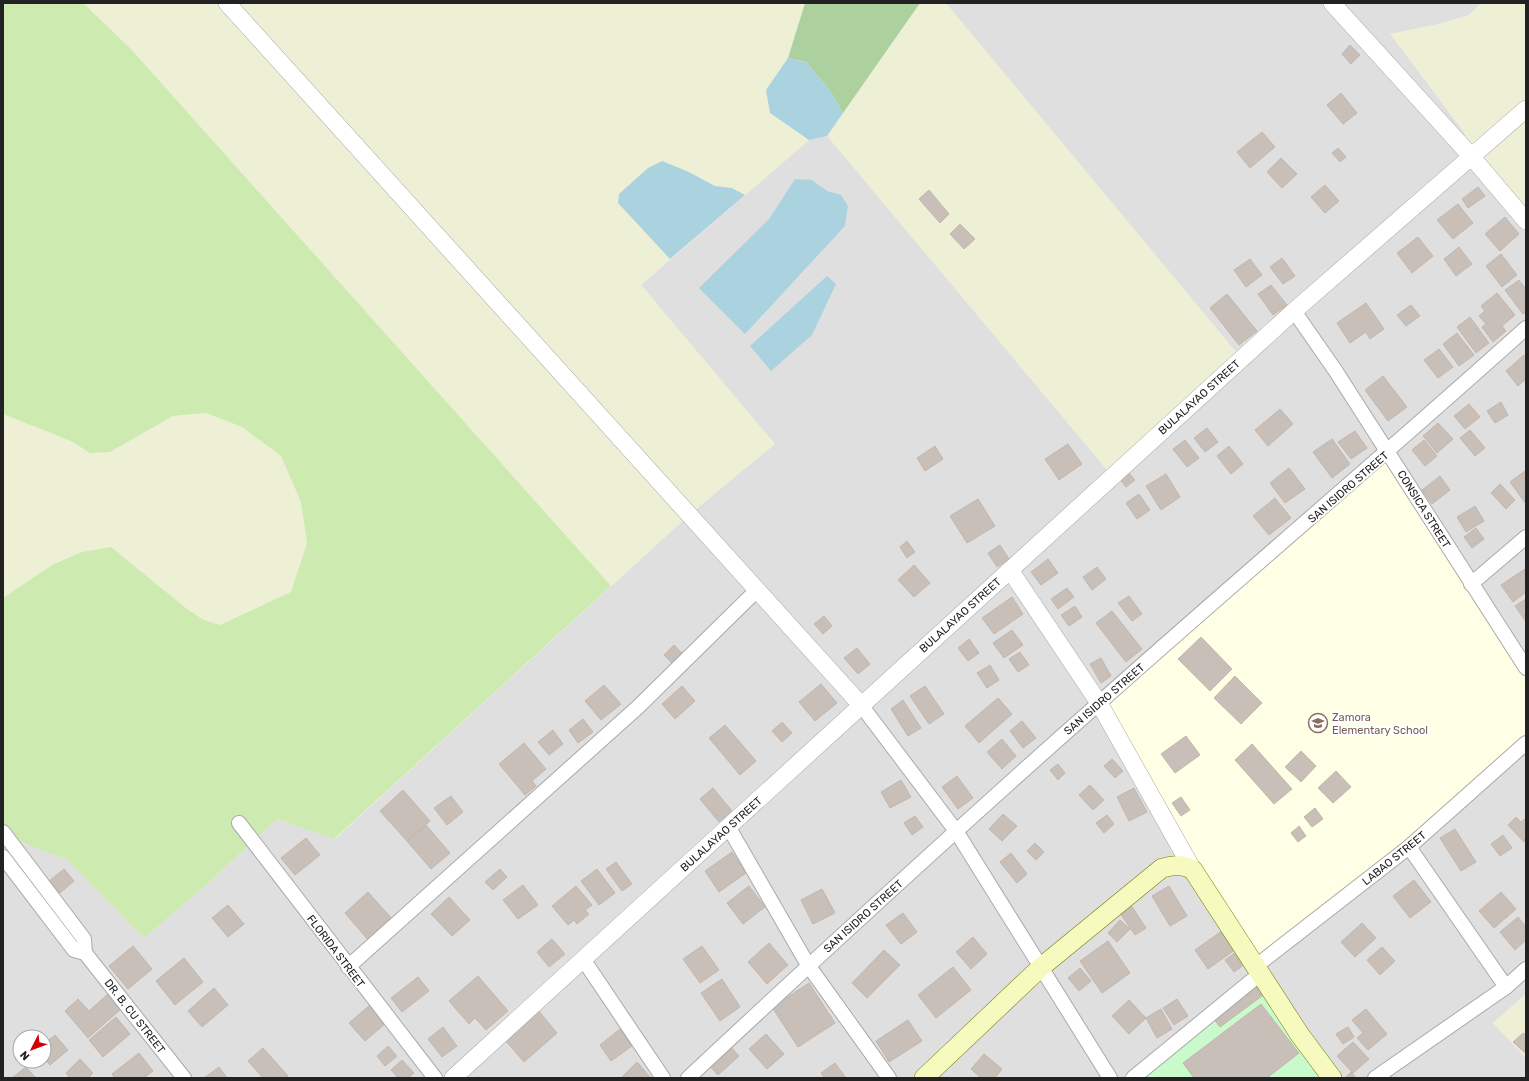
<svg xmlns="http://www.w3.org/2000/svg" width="1529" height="1081" font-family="Rubik,sans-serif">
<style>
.residential{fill:#e0dfdf;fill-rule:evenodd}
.education{fill:#ffffe5}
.farmland{fill:#eef0d5}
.grass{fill:#cdebb0}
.forest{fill:#add19e}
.park{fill:#c8facc}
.water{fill:#aad3df}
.building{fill:#c7bfb8;stroke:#c4b6ab}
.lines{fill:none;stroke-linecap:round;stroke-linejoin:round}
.minor-casing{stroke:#a9a9a9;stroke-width:16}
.tertiary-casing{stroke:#a9a9a9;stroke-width:18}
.secondary-casing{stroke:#707d05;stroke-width:20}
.minor{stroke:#fff;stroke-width:14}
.tertiary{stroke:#fff;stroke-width:17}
.secondary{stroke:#f7fabf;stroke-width:19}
.labels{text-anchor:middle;stroke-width:4;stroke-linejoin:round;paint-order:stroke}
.street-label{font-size:11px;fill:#222;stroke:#fff}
.education-label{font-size:11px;fill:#785e54;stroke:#fff;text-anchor:start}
</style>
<rect width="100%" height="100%" fill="#f2efe9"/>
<path class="residential" d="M920,3H1481L1469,15L1439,24L1391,34L1464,132L1471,156L1526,221V994L1493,1023L1526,1058V1078H3V822L16,840L66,858L144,938L205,886L277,819L335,839L689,515L774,444L641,285L809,140L827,136ZM20,1037H44V1061H20Z"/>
<path class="education" d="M1388,452L1526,668V743L1256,966L1099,703Z"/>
<g class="farmland">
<path d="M83,3H805L788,58L766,90L788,127L809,140L745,195L732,188L715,186L689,172L648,168L619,194L618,203L670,259L641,285L775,444L689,515L611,586L130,48Z"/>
<path d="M920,3H946L1242,359L1112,476L827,136Z"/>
<path d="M1481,3H1526V221L1471,156L1464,132L1390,34L1439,24L1469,15Z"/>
<path d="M206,413L242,427L281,456L301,502L307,543L291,593L220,625L204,620L187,609L111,547L82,552L52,565L3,598V414L71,441L90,453L110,452L173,416Z"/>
<path d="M1526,994V1058L1493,1023Z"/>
</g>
<path class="grass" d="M3,3H83L130,48L611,586L334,839L277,819L205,886L144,938L66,859L16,840L3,822V598L52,565L82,552L111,547L187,609L204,620L220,625L291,592L307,543L301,502L281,456L242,427L206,413L173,416L110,452L90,453L71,441L3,414Z"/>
<path class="forest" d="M805,3H920L843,113L830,91L806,62L788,58Z"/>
<path class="park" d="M1260,977L1337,1078H1137Z"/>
<g class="water">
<path d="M788,58L806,62L830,91L843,113L827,136L809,140L770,113L766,90Z"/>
<path d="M662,161L689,172L715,186L732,188L745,195L670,259L618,203L619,194L648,168Z"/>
<path d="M795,179L812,180L827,191L841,195L848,206L845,226L745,334L699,288L769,219Z"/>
<path d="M827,276L836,284L812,335L771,371L750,346Z"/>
</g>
<g class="building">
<path d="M1350,45L1360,55L1351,64L1342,54Z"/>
<path d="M1341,93L1357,113L1343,124L1327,105Z"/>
<path d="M1262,132L1275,147L1250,168L1237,152Z"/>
<path d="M1338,148L1346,157L1340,162L1332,153Z"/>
<path d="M1281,158L1297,174L1282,188L1267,172Z"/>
<path d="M1325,185L1339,201L1325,213L1311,197Z"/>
<path d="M1478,187L1485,196L1468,208L1462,199Z"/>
<path d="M929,190L949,214L940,223L919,199Z"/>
<path d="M1458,204L1473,223L1453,239L1437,220Z"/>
<path d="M1505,217L1519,234L1500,251L1485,234Z"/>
<path d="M960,224L975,239L964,249L950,234Z"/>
<path d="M1418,237L1433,256L1412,273L1397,253Z"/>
<path d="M1459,247L1472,264L1456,276L1444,259Z"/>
<path d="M1501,254L1517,275L1502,287L1486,266Z"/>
<path d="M1282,258L1295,276L1283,284L1270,267Z"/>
<path d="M1250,259L1262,275L1246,287L1234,270Z"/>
<path d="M1519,280L1526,289V312L1523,314L1505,290Z"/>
<path d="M1271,285L1287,305L1273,315L1258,294Z"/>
<path d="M1497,293L1515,315L1502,326L1506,331L1493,342L1482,327L1486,324L1479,316L1485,311L1481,306Z"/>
<path d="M1227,294L1257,331L1239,345L1210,308Z"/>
<path d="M1366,303L1384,329L1370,339L1366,332L1350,343L1337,323Z"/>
<path d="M1411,305L1420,316L1406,326L1397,315Z"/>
<path d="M1470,317L1489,343L1476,353L1457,327Z"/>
<path d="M1457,333L1474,355L1459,366L1443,344Z"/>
<path d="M1439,349L1453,367L1438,378L1424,360Z"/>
<path d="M1524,355L1526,357V379L1518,386L1506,371Z"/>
<path d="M1383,376L1407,407L1388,421L1365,390Z"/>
<path d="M1501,402L1508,415L1495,423L1487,411Z"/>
<path d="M1469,404L1480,417L1465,429L1454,416Z"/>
<path d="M1280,409L1293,424L1268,446L1255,430Z"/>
<path d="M1438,423L1453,439L1437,453L1423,436Z"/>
<path d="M1207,428L1218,442L1205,452L1194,438Z"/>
<path d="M1470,430L1485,448L1475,456L1460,438Z"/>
<path d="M1355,431L1367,448L1351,459L1338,442Z"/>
<path d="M1332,439L1350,464L1332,478L1313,452Z"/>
<path d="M1185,440L1199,458L1187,467L1173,449Z"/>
<path d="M1424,440L1437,456L1425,466L1412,450Z"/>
<path d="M1068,444L1082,464L1059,480L1045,459Z"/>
<path d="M935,446L943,459L925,471L917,458Z"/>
<path d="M1229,446L1243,464L1231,474L1217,456Z"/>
<path d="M1289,468L1305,489L1285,503L1270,483Z"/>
<path d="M1127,471L1135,480L1126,487L1119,478Z"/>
<path d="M1525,471L1526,472V504L1510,482Z"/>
<path d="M1166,474L1180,497L1161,510L1146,486Z"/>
<path d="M1440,476L1450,490L1432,504L1422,490Z"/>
<path d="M1500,484L1515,500L1506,509L1491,493Z"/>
<path d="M1139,494L1150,510L1137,519L1126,503Z"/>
<path d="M1275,498L1291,518L1269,535L1253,516Z"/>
<path d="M978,499L995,526L967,543L950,516Z"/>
<path d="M1475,506L1484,521L1466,532L1457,517Z"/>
<path d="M1476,528L1484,539L1472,548L1464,537Z"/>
<path d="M907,541L915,552L907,558L900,547Z"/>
<path d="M1000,545L1009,559L997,567L988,553Z"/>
<path d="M1048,559L1058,573L1041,585L1031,572Z"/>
<path d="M914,565L930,583L914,597L898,580Z"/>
<path d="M1097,567L1106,579L1092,590L1083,577Z"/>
<path d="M1525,569L1526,592L1513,602L1501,585Z"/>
<path d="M1067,588L1074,597L1058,609L1051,599Z"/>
<path d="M1129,596L1142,614L1132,621L1118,603Z"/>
<path d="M1012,597L1023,614L994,634L982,618Z"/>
<path d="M1526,599V622L1515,606Z"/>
<path d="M1075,606L1082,617L1069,626L1061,615Z"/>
<path d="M1112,611L1142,649L1126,662L1096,623Z"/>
<path d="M824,616L832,626L823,634L814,624Z"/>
<path d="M1012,630L1023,645L1004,658L993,643Z"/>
<path d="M1201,637L1232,669L1210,691L1178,659Z"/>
<path d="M969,639L979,653L968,661L958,648Z"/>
<path d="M674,645L685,656L675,666L664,655Z"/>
<path d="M857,648L870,664L858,674L844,658Z"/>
<path d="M1020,652L1029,665L1018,672L1009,659Z"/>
<path d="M1101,658L1111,676L1101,683L1090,664Z"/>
<path d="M990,665L999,680L987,688L977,673Z"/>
<path d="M1235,676L1262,703L1241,724L1214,698Z"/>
<path d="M821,684L837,703L815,721L799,702Z"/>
<path d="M604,685L621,704L601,720L585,701Z"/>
<path d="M682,686L695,701L675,719L662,704Z"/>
<path d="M925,686L944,714L929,724L910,696Z"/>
<path d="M998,698L1012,714L979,743L965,726Z"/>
<path d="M903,700L921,728L908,736L891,709Z"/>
<path d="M583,719L593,732L578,743L569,730Z"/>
<path d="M1022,721L1036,738L1023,748L1010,731Z"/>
<path d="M782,722L792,733L782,742L772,731Z"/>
<path d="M725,725L756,761L740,775L709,738Z"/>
<path d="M553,730L563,744L549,755L538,742Z"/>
<path d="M1186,736L1200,755L1175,773L1161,754Z"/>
<path d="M1002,739L1016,756L1002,769L987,752Z"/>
<path d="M524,743L546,769L532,781L536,786L525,795L499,764Z"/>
<path d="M1252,744L1292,789L1274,804L1235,760Z"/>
<path d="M1301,751L1316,766L1301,782L1285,767Z"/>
<path d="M1112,759L1123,771L1115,778L1104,766Z"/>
<path d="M1058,764L1065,773L1058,780L1050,770Z"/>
<path d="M1336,771L1351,787L1333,803L1318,788Z"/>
<path d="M957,776L973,798L958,809L942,787Z"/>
<path d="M901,780L911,797L890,808L881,792Z"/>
<path d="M1090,785L1104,800L1093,810L1079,795Z"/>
<path d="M713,788L732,811L719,822L700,799Z"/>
<path d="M1134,788L1147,812L1129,821L1117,797Z"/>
<path d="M403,790L430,821L407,841L380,811Z"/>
<path d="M451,796L463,812L447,825L434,808Z"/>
<path d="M1181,797L1190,810L1181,816L1172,803Z"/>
<path d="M1315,808L1323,819L1312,827L1304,817Z"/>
<path d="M1003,814L1017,826L1002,841L989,829Z"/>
<path d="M1107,815L1114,824L1104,833L1096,823Z"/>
<path d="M915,816L923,827L912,835L904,823Z"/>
<path d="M1516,817L1521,822L1526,818V840L1524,842L1508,825Z"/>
<path d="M426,825L450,853L431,869L407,841Z"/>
<path d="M1299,826L1306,836L1298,842L1291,833Z"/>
<path d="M1455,829L1476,862L1461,871L1440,838Z"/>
<path d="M1503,835L1512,848L1500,856L1491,844Z"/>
<path d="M306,838L320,855L295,875L281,858Z"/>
<path d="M1035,843L1044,852L1036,860L1027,851Z"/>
<path d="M732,852L746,873L719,892L705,871Z"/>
<path d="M1011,853L1027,874L1017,883L1000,862Z"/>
<path d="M616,862L632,884L622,891L606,869Z"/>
<path d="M64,869L74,881L60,893L49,881Z"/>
<path d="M500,869L507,877L493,890L485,882Z"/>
<path d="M597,869L615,893L599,905L581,881Z"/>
<path d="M1414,880L1431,902L1410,918L1393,896Z"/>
<path d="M523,885L538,905L518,919L503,900Z"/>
<path d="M576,886L592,905L585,910L589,914L577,924L574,920L568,925L552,906Z"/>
<path d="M749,886L765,907L743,924L727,903Z"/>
<path d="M1169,886L1187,916L1170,926L1152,896Z"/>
<path d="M822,889L835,913L813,924L801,900Z"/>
<path d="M368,892L393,920L369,941L345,913Z"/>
<path d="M1501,892L1516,909L1494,928L1479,911Z"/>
<path d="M449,897L470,920L452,936L431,914Z"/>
<path d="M228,905L244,924L228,937L212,918Z"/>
<path d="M1131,905L1146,928L1135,935L1120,913Z"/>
<path d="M903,913L917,932L901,944L886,925Z"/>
<path d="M1518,917L1526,927V940L1515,950L1500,932Z"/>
<path d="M1120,920L1130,929L1117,942L1108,933Z"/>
<path d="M1362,923L1376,938L1355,957L1341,942Z"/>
<path d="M1223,930L1236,949L1208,969L1195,950Z"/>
<path d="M973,937L987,954L971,969L956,952Z"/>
<path d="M552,939L565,954L549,967L537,952Z"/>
<path d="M1108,941L1130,973L1102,993L1080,961Z"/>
<path d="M769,943L788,965L767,984L748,962Z"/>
<path d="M133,946L152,969L128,989L109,966Z"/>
<path d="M702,946L719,970L700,983L683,959Z"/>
<path d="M1382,947L1395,961L1380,975L1367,960Z"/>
<path d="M884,950L900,965L867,998L852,983Z"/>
<path d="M1239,950L1248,962L1234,972L1225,960Z"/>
<path d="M184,958L203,982L175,1005L156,981Z"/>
<path d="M953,967L971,990L936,1018L918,995Z"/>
<path d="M1080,968L1091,981L1079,991L1068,978Z"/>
<path d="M478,976L508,1011L486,1030L475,1018L469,1024L449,1001Z"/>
<path d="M418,977L429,991L402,1012L391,998Z"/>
<path d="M1260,977L1270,990L1220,1027L1210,1014Z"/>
<path d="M722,979L740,1007L720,1021L701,993Z"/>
<path d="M809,983L835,1023L798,1047L772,1007Z"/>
<path d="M214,988L228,1005L202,1027L188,1011Z"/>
<path d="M108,994L121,1009L88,1038L65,1011L78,999L89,1011Z"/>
<path d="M1177,999L1188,1016L1174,1025L1163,1008Z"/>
<path d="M1129,1000L1146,1018L1129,1034L1112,1016Z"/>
<path d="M1261,1004L1299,1053L1267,1078H1194L1183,1063Z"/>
<path d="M370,1005L386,1023L365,1041L349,1023Z"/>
<path d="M1161,1009L1172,1029L1157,1038L1146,1018Z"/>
<path d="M1366,1009L1387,1034L1368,1050L1357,1038L1363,1033L1352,1020Z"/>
<path d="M538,1010L557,1033L524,1062L504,1039Z"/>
<path d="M116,1017L130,1034L103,1057L89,1040Z"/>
<path d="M908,1020L922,1041L889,1062L876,1041Z"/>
<path d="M443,1027L457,1046L442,1057L428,1039Z"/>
<path d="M1348,1027L1354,1037L1343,1044L1336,1034Z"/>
<path d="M620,1029L632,1046L611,1061L600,1045Z"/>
<path d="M1523,1033L1526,1035L1525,1053L1513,1042Z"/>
<path d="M766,1034L784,1054L767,1069L749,1049Z"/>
<path d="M55,1035L68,1050L50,1065L44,1059V1044Z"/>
<path d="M1353,1042L1369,1059L1353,1073L1337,1056Z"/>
<path d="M728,1044L739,1056L718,1075L707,1063Z"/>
<path d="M388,1046L397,1056L385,1066L377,1056Z"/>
<path d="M263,1048L288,1076L286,1078H263L248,1061Z"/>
<path d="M139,1053L153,1071L144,1078H115L112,1074Z"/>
<path d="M984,1054L1002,1069L995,1078H981L971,1069Z"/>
<path d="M80,1059L93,1073L88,1078H70L66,1073Z"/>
<path d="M402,1060L414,1073L408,1078H398L391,1070Z"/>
<path d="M637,1062L650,1077L623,1078L622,1077Z"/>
<path d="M835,1063L846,1078H825L821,1073Z"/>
<path d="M26,1067L36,1078H12Z"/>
<path d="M219,1067L227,1078H204Z"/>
<path d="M1351,1072L1356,1078H1345Z"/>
</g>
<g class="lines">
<defs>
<g id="minor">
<path d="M1294,311L1335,370L1526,668"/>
<path d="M1471,584L1526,537"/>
<path d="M861,705L956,831L1110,1078"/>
<path d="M239,823L435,1078"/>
<path d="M729,828L808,965L889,1078"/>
<path d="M3,832L84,939L85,953"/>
<path d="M1409,847L1506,987"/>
<path d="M3,857L74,950L85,953L184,1078"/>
<path d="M583,959L663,1078"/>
<path d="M1256,966L1409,847L1526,743"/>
<path d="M348,967L638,707L756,591"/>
<path d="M688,1078C823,952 959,827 1097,705C1239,578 1385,455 1526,328"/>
<path d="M1133,1078L1261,973"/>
<path d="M1375,1078L1506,987L1526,969"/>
</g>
<g id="tertiary">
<path d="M227,3L861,705"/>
<path d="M1332,3L1471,156L1526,221"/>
<path d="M1010,570L1099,703L1193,870"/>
<path d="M453,1078L1294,311L1526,109"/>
</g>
<path id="secondary" d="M924,1078L1040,968L1162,868C1173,866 1182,863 1193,870L1300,1035L1332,1078"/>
</defs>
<use href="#minor" class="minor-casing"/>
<use href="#tertiary" class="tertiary-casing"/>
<use href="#secondary" class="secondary-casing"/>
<use href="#minor" class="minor"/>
<use href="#tertiary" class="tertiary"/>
<use href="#secondary" class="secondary"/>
</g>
<defs>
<symbol id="school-ring" viewBox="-11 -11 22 22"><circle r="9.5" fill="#fff" stroke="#8d6e63" stroke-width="1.5"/><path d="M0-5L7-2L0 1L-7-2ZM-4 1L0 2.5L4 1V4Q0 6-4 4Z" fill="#8d6e63"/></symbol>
</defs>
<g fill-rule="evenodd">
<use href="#school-ring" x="1307" y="712" width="22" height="22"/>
</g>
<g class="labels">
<g class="street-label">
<text transform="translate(1199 397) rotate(-42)" y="4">BULALAYAO STREET</text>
<text transform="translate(1348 487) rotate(-41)" y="4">SAN ISIDRO STREET</text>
<text transform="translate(1424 509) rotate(58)" y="4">CONSICA STREET</text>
<text transform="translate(960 615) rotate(-42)" y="4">BULALAYAO STREET</text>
<text transform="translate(1104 699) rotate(-41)" y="4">SAN ISIDRO STREET</text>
<text transform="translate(721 834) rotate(-42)" y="4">BULALAYAO STREET</text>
<text transform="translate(1394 858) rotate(-39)" y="4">LABAO STREET</text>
<text transform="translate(863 916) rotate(-42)" y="4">SAN ISIDRO STREET</text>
<text transform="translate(336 951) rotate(53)" y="4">FLORIDA STREET</text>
<text transform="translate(135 1016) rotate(52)" y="4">DR. B. CU STREET</text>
</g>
<g class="education-label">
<text x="1332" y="721">Zamora<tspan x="1332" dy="13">Elementary School</tspan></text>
</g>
</g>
<rect width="1529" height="1081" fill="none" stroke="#222222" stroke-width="8"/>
<g transform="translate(32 1049) rotate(228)"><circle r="19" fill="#ffffff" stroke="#a7a7a7"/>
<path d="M0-3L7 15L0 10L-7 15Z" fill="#d40000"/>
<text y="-6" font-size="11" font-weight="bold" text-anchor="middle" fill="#222222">N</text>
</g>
</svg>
